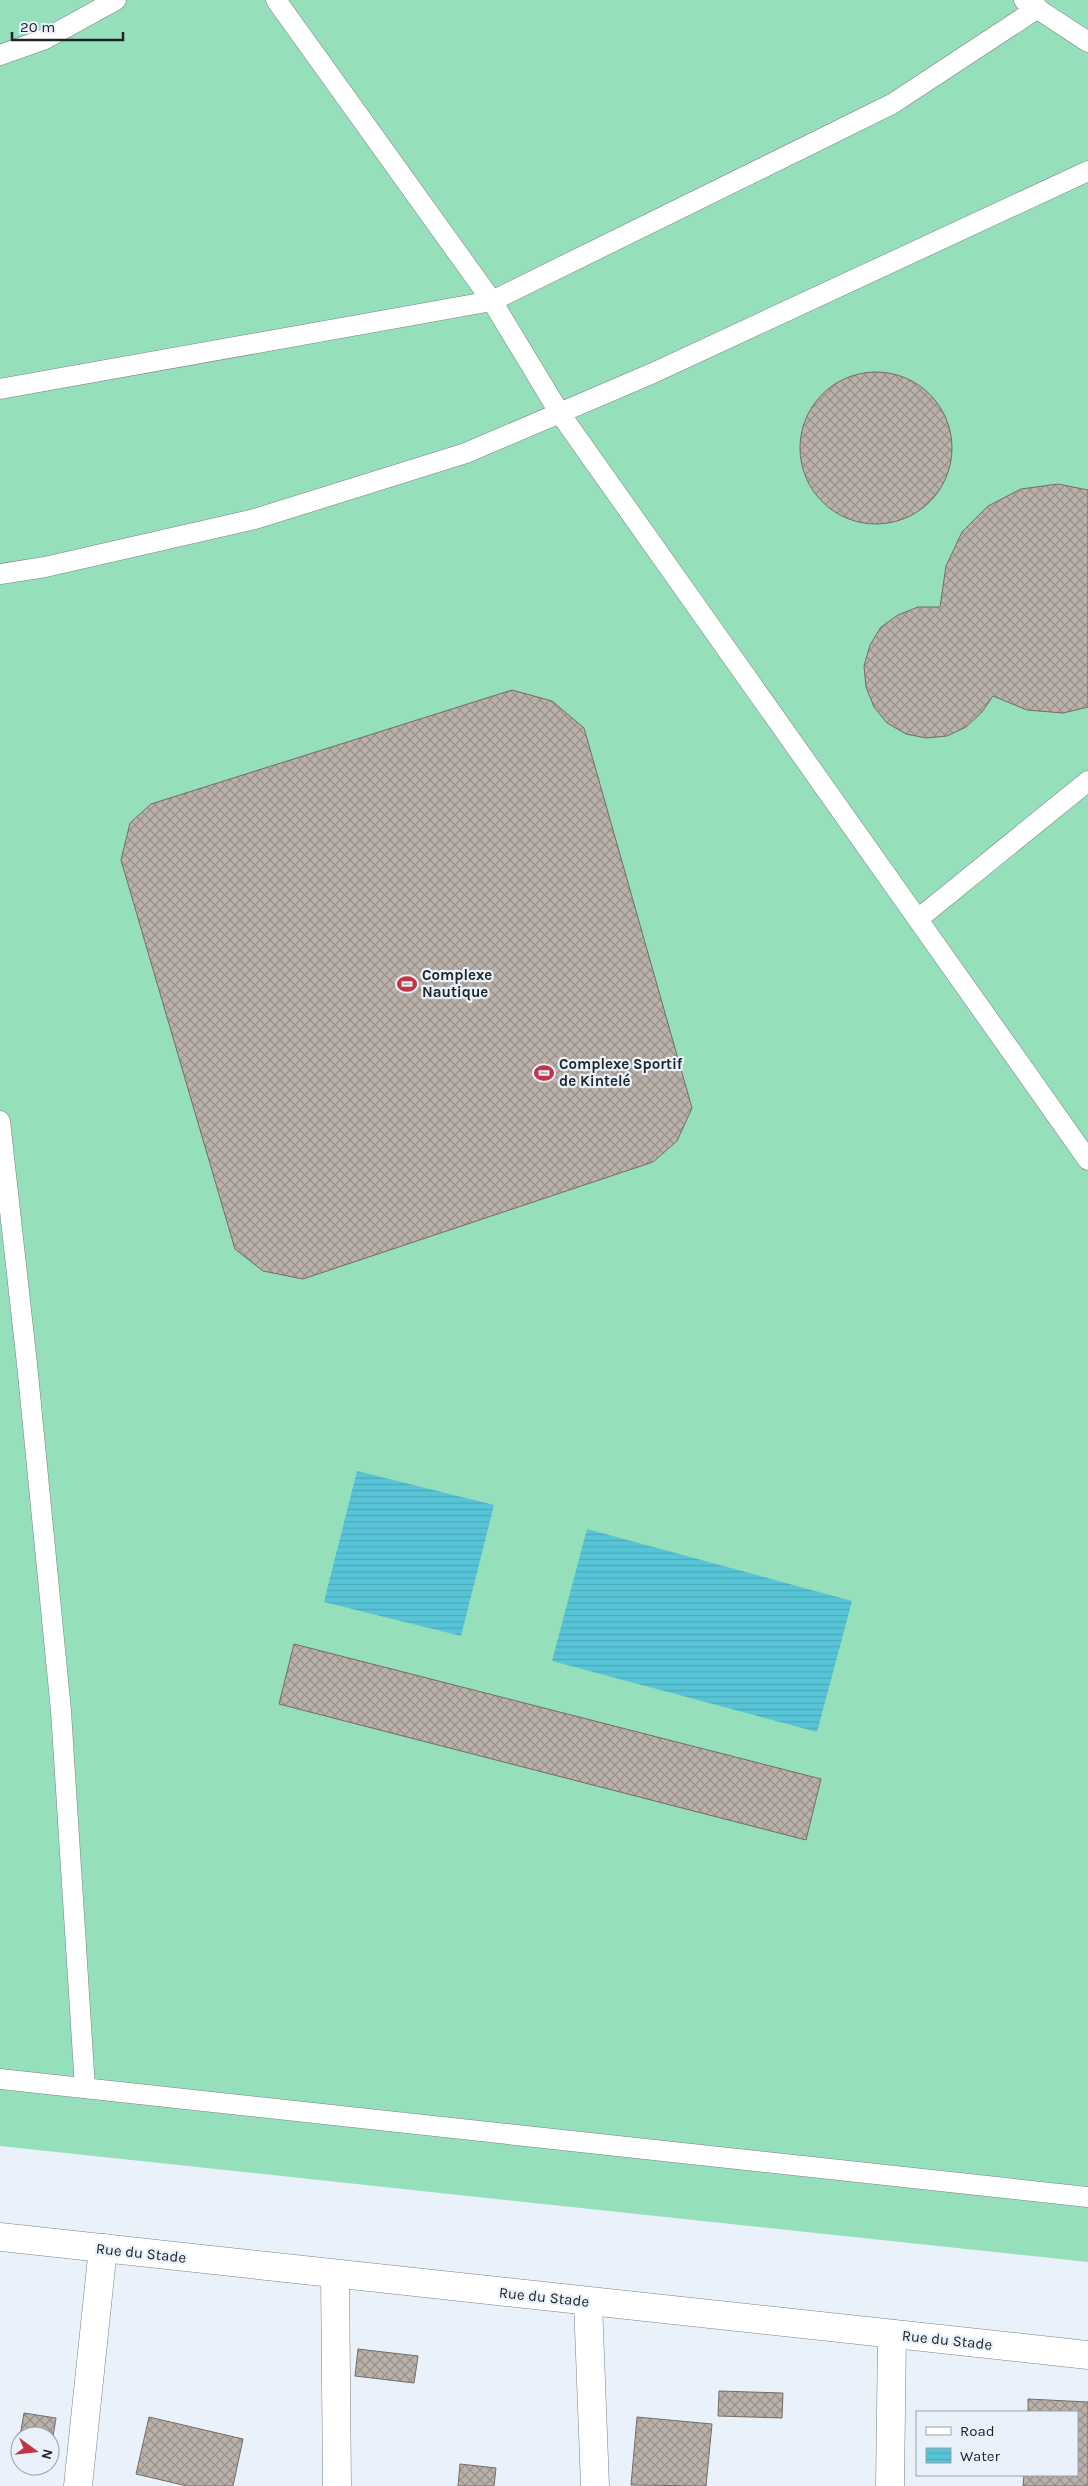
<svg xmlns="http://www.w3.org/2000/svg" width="1088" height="2486" font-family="Karla,sans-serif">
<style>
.pitch{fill:#95dfba}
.water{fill:url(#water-rules)}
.building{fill:url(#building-cross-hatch);stroke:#746c65}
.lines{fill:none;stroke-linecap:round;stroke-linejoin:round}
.lane-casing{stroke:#798289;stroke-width:21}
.street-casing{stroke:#798289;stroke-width:29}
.lane{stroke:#fff;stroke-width:20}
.street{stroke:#fff;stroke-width:28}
.labels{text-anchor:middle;stroke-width:4.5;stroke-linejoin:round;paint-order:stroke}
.poi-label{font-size:15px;font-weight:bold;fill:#212528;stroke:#e9f2fb;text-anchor:start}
.street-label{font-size:15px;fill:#212528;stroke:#e9f2fb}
</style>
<defs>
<pattern id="water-rules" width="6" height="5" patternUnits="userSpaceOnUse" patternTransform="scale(1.25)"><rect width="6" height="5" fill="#57c5d7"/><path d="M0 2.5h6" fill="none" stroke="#4ba9b9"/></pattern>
<pattern id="building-cross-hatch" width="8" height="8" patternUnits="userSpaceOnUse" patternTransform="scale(1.25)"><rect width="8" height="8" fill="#bab1aa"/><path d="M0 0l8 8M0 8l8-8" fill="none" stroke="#97908a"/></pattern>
</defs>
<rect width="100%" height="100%" fill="#e9f2fb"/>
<path class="pitch" d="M0,0H1088V2262L0,2146Z"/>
<g class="water">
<path d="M357,1471L494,1505L461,1636L324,1602Z"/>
<path d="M587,1529L852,1601L817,1732L552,1661Z"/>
</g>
<g class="building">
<circle cx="876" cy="448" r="76"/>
<path d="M1058,484L1088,490V707L1063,713L1027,710L993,696L982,712L966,727L947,736L926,738L906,734L887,723L874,707L866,687L864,666L870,645L881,627L898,615L918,607H940L946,566L962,532L988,506L1021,489Z"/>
<path d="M512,690L552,701L584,728L692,1108L677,1141L653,1162L303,1279L263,1271L235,1249L121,860L130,823L151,804Z"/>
<path d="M294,1644L821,1779L806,1840L279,1704Z"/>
<path d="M358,2349L418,2356L414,2383L355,2376Z"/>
<path d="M719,2391L783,2393L782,2418L718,2416Z"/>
<path d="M1028,2399L1088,2402V2486H1023L1024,2475H1077V2412H1028Z"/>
<path d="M24,2413L56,2418L51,2449L50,2436H20Z"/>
<path d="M149,2417L243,2439L233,2486H187L136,2474Z"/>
<path d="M637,2417L712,2424L706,2486L631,2485Z"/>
<path d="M460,2464L496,2468L494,2486H458Z"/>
</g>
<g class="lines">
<defs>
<g id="lane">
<path d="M276,0L492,301L559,412L1088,1160"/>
<path d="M1024,0L1088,42"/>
<path d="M0,55L45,39L116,0"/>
<path d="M0,389L492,301L892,104L1038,8"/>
<path d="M0,574L45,567L255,519L466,453L653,373L1088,171"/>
<path d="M918,919L1088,781"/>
<path d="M0,1121L27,1364L61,1711L85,2088"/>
<path d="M0,2079L1088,2197"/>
</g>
<g id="street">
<path d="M0,2237L1088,2355"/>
<path d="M335,2274L337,2486"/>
<path d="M588,2302L595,2486"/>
<path d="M78,2486L103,2248"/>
<path d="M890,2486L892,2334"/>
</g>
</defs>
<use href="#lane" class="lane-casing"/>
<use href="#street" class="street-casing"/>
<use href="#lane" class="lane"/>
<use href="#street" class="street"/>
</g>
<defs>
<symbol id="stadium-bare" viewBox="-9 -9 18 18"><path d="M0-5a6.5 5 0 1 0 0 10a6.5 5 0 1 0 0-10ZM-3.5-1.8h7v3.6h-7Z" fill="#c43445" stroke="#e9f2fb" stroke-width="2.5" paint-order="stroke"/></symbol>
</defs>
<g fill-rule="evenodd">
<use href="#stadium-bare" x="393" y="970" width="28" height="28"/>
<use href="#stadium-bare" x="530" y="1059" width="28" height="28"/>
</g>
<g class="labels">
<g class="poi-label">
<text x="422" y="980">Complexe<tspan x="422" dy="17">Nautique</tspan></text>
<text x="559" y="1069">Complexe Sportif<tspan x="559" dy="17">de Kintelé</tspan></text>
</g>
<g class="street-label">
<text transform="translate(141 2253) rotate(6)" y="5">Rue du Stade</text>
<text transform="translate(544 2297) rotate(6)" y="5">Rue du Stade</text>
<text transform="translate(947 2340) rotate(6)" y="5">Rue du Stade</text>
</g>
</g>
<rect x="916" y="2411" width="162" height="65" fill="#e9f2fb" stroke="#99a0a7"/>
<rect x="926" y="2427" width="25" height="8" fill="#ffffff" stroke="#99a0a7"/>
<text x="960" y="2436" font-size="15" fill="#212528">Road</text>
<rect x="926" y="2448" width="25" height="15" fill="url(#water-rules)" stroke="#99a0a7"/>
<text x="960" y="2461" font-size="15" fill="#212528">Water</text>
<g transform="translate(35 2451) rotate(105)"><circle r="24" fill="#e9f2fb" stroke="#99a0a7"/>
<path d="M0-4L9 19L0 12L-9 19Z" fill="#c43445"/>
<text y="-8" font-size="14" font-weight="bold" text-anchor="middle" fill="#212528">N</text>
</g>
<path d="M12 32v8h111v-8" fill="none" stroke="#212528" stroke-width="2.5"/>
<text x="20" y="32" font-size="15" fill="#212528" stroke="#e9f2fb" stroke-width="4" paint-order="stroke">20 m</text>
</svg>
